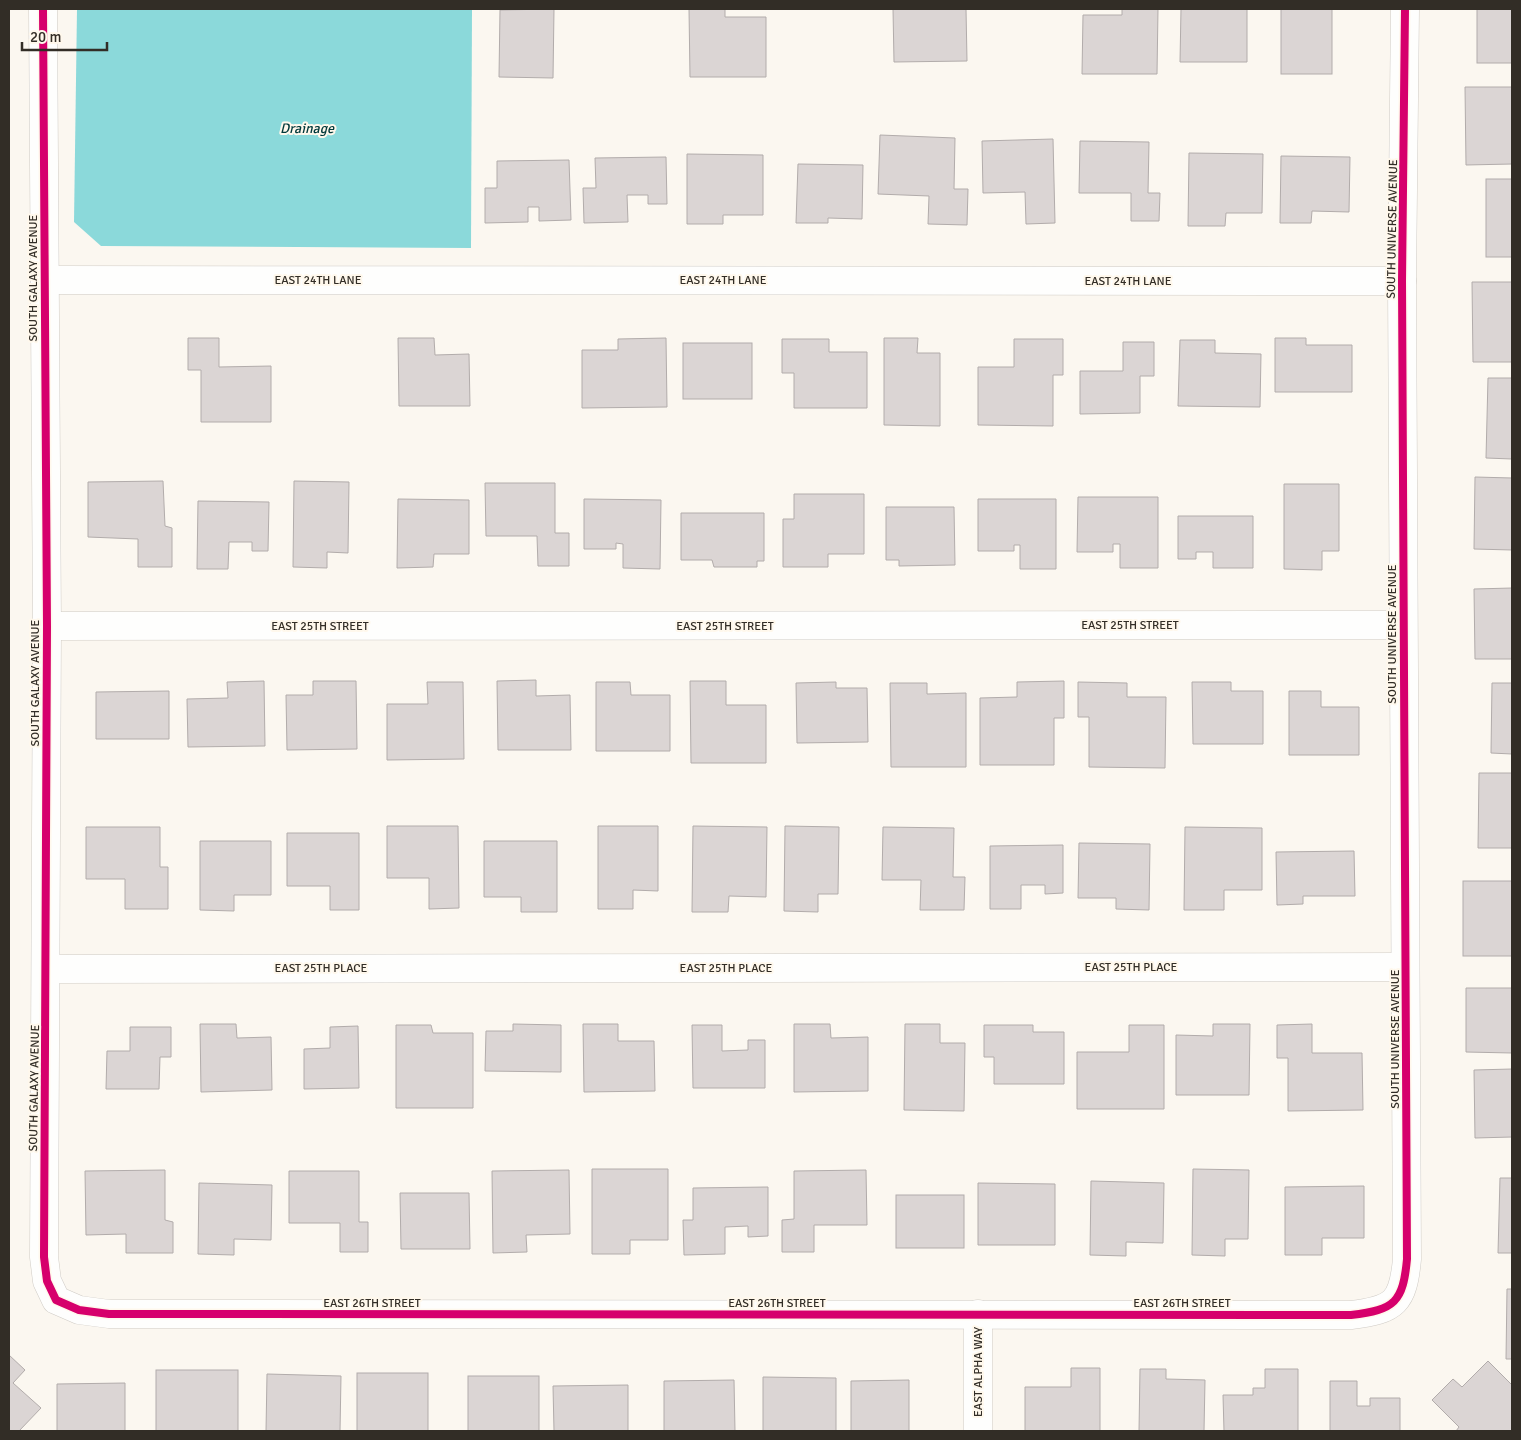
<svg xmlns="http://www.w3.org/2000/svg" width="1521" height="1440" font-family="Signika,sans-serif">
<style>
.water{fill:#8bd9da}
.building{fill:#dbd5d4;stroke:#b2acab}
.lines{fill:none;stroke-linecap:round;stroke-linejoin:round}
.minor-casing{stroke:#cfcbc5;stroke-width:29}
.minor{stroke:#fefefd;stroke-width:28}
.cycleway-casing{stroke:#fff8ec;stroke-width:11}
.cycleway{stroke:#d6006c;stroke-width:8}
.labels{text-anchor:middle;stroke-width:4;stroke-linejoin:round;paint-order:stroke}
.street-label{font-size:12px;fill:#322d26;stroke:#fff8ec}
.water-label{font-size:14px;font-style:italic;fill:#00383a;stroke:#fff8ec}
</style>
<rect width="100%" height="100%" fill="#fbf7f0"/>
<path class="water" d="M77,9H472L471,248L101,246L74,222Z"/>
<g class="building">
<path d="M554,9L553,78L499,77L500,10Z"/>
<path d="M689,9H725V17H766V77H690Z"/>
<path d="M893,9H966L967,61L894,62Z"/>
<path d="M1122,9H1158L1157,74H1082L1083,15H1122Z"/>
<path d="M1181,9H1247V62H1180Z"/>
<rect x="1281" y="9" width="51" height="65"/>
<rect x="1477" y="9" width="35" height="54"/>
<path d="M1465,87H1512V164L1466,165Z"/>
<path d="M880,135L955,138L954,189H968L967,225L928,224L929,196L878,194Z"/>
<path d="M1053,139L1055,223L1026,224L1025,192L983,193L982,141Z"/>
<path d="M1080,141L1149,142L1148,193H1160L1159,221H1131V193H1079Z"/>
<path d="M1189,153L1263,154L1262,213H1226L1225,226H1188Z"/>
<path d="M687,154L763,155V215H723V224H687Z"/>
<path d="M1281,156L1350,157L1349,212L1312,211L1311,223H1280Z"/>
<path d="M666,157L667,204H648V195H627L628,222L584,223L583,188H596L595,158Z"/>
<path d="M569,160L571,220L539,221V207H528V222L485,223V188H497V161Z"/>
<path d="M798,164L863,165L862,219L828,218V223H796Z"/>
<rect x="1486" y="179" width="26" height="78"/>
<path d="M1472,282H1512V362H1473Z"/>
<path d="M188,338H219V367L271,366V422H201V370H188Z"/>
<path d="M398,338H434L435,355L469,354L470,406H399Z"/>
<path d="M666,338L667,407L582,408V350H618V339Z"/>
<path d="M884,338H918L917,353H940V426L884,425Z"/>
<path d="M1275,338H1306V345H1352V392H1275Z"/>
<path d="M782,339H829V352H867V408H794V373H782Z"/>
<path d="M1014,339H1063V375H1053V426L978,425V367H1014Z"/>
<path d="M1180,340H1215V353L1261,354L1260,407L1178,406Z"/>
<path d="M1123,342H1154V376H1140V413L1080,414V371H1123Z"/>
<rect x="683" y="343" width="69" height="56"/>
<path d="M1488,378H1512V459L1486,458Z"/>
<path d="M1475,477L1512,478V550L1474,549Z"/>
<path d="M163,481L165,526L172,528V567H138V539L88,537V482Z"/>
<path d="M294,481L349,482L348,553L327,552V568L293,567Z"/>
<path d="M485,483H555V533H569V566H538L537,536H486Z"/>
<path d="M1284,484H1339V551H1322V570L1284,569Z"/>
<path d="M794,494H864V554H828V567H783V519H794Z"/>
<path d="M1078,497H1158V568H1120V544H1113V552H1077Z"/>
<path d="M398,499L469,500V554H434L433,567L397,568Z"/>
<path d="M584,499L661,500L660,569L623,568V544L616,543V549H584Z"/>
<path d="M978,499H1056V569H1020V545H1014V551H978Z"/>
<path d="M198,501L269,502L268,551H252V542H229L228,569H197Z"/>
<path d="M886,507H954L955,565L899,566V560H886Z"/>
<path d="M681,513H764V561H757V567H714L712,560H681Z"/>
<path d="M1178,516H1253V568H1213V552H1196V559H1178Z"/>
<path d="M1512,588V659H1475L1474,589Z"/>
<path d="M536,680V696L570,695L571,750H498L497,681Z"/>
<path d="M264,681L265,746L188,747L187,699L228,698L227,682Z"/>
<path d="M313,681H356L357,749L287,750L286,695H313Z"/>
<path d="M690,681H726V705H766V763H691Z"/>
<path d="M1064,681V718H1054V765H980V698L1017,697V682Z"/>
<path d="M427,682H463L464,759L387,760V704H428Z"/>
<path d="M596,682H630L631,695H670V751H596Z"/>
<path d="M836,682V688H867L868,742L797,743L796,683Z"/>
<path d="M1078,682L1127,683V697H1166L1165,768L1089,767V717H1078Z"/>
<path d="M1192,682H1231V691H1263V744H1193Z"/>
<path d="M890,683H927V694L966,693V767H891Z"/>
<path d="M1492,683H1512V754L1491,753Z"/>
<path d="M169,691V739H96V692Z"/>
<path d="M1289,691H1321V707H1359V755H1289Z"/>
<path d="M1479,773H1512V848H1478Z"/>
<path d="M387,826H458L459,908L429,909V878H387Z"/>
<path d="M598,826H658V891L633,890V909H598Z"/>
<path d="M693,826L767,827L766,897L729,896L728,912H692Z"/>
<path d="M785,826L839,827L838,894H818V912L784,911Z"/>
<path d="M86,827H160V867H168V909H125V879H86Z"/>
<path d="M883,827L954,828L953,877H965L964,910H920L921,880H882Z"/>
<path d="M1185,827L1262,828V890H1224V910H1184Z"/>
<path d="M287,833H359V910H330V886H287Z"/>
<path d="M200,841H271V895H234V911L200,910Z"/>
<path d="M484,841H557V912H521V897H484Z"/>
<path d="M1079,843L1150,844L1149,910L1116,909V898H1078Z"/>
<path d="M1063,845V893L1045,894V885H1021V909H990V846Z"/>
<path d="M1354,851L1355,896H1303V904L1277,905L1276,852Z"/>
<rect x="1463" y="881" width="49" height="75"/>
<path d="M1466,988H1512V1053L1466,1052Z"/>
<path d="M200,1024H236L237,1038L271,1037L272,1090L201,1092Z"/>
<path d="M513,1024L561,1025V1072L485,1071L486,1031H513Z"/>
<path d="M583,1024H618V1041H654L655,1091L584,1092Z"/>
<path d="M794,1024H830L831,1038L868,1037V1091L794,1092Z"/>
<path d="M905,1024H940V1043H965L964,1111L904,1110Z"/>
<path d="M1213,1024H1250L1249,1095H1176V1035L1213,1036Z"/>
<path d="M1312,1024V1053H1362L1363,1110L1288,1111V1058H1277V1025Z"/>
<path d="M396,1025H431L433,1033H473V1108H396Z"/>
<path d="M692,1025H722V1051L748,1050V1040H765V1088H693Z"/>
<path d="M984,1025H1033V1032H1064V1084H994V1057H984Z"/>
<path d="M1129,1025H1164V1109H1077V1052H1129Z"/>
<path d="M358,1026L359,1088L304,1089V1049L330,1048V1027Z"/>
<path d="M130,1027H171V1057H160L159,1089H106L107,1051H130Z"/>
<path d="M1512,1069V1137L1475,1138L1474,1070Z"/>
<path d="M592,1169H668V1240H630V1254H592Z"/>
<path d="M1193,1169L1249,1170L1248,1239H1225V1256L1192,1255Z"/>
<path d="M165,1170V1220L173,1222V1253H126V1234L86,1235L85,1171Z"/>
<path d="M569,1170L570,1234L526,1235L527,1252L493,1253L492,1171Z"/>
<path d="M866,1170L867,1225H814V1252H782V1220L794,1219V1171Z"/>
<path d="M289,1171H359V1222H368V1252H340V1223H289Z"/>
<path d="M1500,1178H1512V1253H1498Z"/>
<path d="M1091,1181L1164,1183L1163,1243L1126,1242V1256L1090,1255Z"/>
<path d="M199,1183L272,1185L271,1240L234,1239V1255L198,1254Z"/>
<path d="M978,1183L1055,1184V1245H978Z"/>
<path d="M1364,1186V1238H1322V1255H1285V1187Z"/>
<path d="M768,1187V1236L748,1237V1226L725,1227V1254L684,1255L683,1220H693V1188Z"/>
<path d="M400,1193H469L470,1249H401Z"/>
<rect x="896" y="1195" width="68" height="53"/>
<path d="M1507,1289H1512V1359H1506Z"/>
<path d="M9,1355L25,1370L13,1383L41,1408L19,1431H9Z"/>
<path d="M1488,1361L1512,1385V1431H1456L1459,1427L1432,1400L1453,1379L1462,1387Z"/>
<path d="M1071,1368H1100V1431H1025V1387H1071Z"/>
<path d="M1140,1369H1166V1379L1205,1380L1204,1431H1139Z"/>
<path d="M1265,1369H1298V1431H1224L1223,1395H1253V1388H1265Z"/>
<rect x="156" y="1370" width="82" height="61"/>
<rect x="357" y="1373" width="71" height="58"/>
<path d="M267,1374L341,1376L340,1431H266Z"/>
<rect x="468" y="1376" width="71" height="55"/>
<path d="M763,1377L836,1378V1431H763Z"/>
<path d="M734,1380L735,1431H664V1381Z"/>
<path d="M909,1380V1431H851V1381Z"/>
<path d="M1330,1381H1357V1406H1370V1398H1400V1431H1330Z"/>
<path d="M125,1383V1431H57V1384Z"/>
<path d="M628,1385V1431H554L553,1386Z"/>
</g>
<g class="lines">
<defs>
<g id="minor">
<path d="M43,9L47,626L44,1257L47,1281L56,1300L79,1310L109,1314L1351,1315C1395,1310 1403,1302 1407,1259L1402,281L1405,9"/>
<path d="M45,280L1402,281"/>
<path d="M47,626L1403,625"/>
<path d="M46,969L1405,967"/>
<path d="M978,1314V1431"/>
</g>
</defs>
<use href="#minor" class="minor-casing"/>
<use href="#minor" class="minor"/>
<defs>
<path id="cycleway" d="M43,9L47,626L44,1257L47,1281L56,1300L79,1310L109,1314L1351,1315C1395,1310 1403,1302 1407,1259L1402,281L1405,9"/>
</defs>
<use href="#cycleway" class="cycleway-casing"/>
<use href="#cycleway" class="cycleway"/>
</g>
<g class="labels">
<g class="street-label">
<text transform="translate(1392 229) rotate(-89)" y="4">SOUTH UNIVERSE AVENUE</text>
<text transform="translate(33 278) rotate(-90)" y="4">SOUTH GALAXY AVENUE</text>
<text x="318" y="284">EAST 24TH LANE</text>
<text x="723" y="284">EAST 24TH LANE</text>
<text x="1128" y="285">EAST 24TH LANE</text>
<text x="1130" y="629">EAST 25TH STREET</text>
<text x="320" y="630">EAST 25TH STREET</text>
<text x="725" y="630">EAST 25TH STREET</text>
<text transform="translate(1392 634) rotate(-90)" y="4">SOUTH UNIVERSE AVENUE</text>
<text transform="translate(35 683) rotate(-90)" y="4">SOUTH GALAXY AVENUE</text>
<text x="1131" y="971">EAST 25TH PLACE</text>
<text x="321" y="972">EAST 25TH PLACE</text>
<text x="726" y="972">EAST 25TH PLACE</text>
<text transform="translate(1395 1039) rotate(-90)" y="4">SOUTH UNIVERSE AVENUE</text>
<text transform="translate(34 1088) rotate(-89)" y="4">SOUTH GALAXY AVENUE</text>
<text x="372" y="1307">EAST 26TH STREET</text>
<text x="777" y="1307">EAST 26TH STREET</text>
<text x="1182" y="1307">EAST 26TH STREET</text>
<text transform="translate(978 1372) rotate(-90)" y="4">EAST ALPHA WAY</text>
</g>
<g class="water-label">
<text x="307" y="133">Drainage</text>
</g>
</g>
<rect width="1521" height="1440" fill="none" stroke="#322d26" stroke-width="20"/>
<path d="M22 42v8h85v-8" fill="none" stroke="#322d26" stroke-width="2.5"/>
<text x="30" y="42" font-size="15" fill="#322d26" stroke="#fff8ec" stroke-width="4" paint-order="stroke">20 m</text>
</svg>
